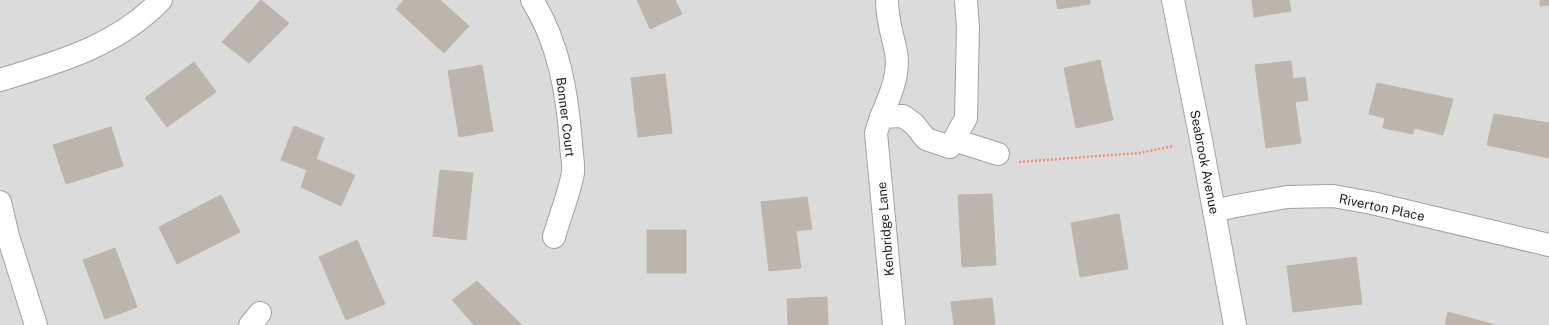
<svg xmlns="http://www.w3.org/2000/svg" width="1549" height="325" font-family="'Public Sans',sans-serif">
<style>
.residential{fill:#dcdbdb}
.building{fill:#bbb5ae;stroke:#bfb5a7}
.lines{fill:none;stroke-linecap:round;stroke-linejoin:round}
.minor-casing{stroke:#a2a2a2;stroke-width:24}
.path{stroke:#f38e70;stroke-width:2.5;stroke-dasharray:2 2;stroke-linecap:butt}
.minor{stroke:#fff;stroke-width:22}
.labels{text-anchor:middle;stroke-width:4;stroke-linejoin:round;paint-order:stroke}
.street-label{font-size:13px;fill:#1e1e1e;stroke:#fff}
</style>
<rect width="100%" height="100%" fill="#eeece4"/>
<rect class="residential" x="0" y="0" width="1549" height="325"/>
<g class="building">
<path d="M261,0L289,23L249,63L222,42Z"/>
<path d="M404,0H440L469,26L444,53L396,9Z"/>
<path d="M637,0H675L682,14L650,29Z"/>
<path d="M1056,0H1090V4L1058,9Z"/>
<path d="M1252,0H1289L1291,11L1254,17Z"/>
<path d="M1540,0H1549V5L1540,6Z"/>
<path d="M1100,60L1113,120L1076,128L1064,68Z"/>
<path d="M1291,61L1293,79L1305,77L1308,100L1295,102L1301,143L1266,148L1255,65Z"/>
<path d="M194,62L216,92L167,127L145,98Z"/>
<path d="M482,65L493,131L459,137L448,71Z"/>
<path d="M665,74L672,133L638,137L631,78Z"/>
<path d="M1377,83L1453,99L1443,135L1414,128L1413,134L1383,128L1385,118L1369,114Z"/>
<path d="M1494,114L1549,123V158L1487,145Z"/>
<path d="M294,126L324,138L316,159L355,175L341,206L301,187L307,170L281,160Z"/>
<path d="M111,127L123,166L66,184L53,145Z"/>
<path d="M440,170L473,173L466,240L433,236Z"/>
<path d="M992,194L996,265L962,267L958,195Z"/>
<path d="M221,195L240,232L177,264L159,227Z"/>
<path d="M807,197L812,229L796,231L801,268L769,271L761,202Z"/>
<path d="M1119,214L1128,269L1080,277L1071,223Z"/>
<rect x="647" y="230" width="39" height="43"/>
<path d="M357,240L385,304L346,320L319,257Z"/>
<path d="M115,248L137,307L105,319L83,260Z"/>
<path d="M1356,257L1362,304L1293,312L1287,266Z"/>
<path d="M477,281L522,325H474L452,300Z"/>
<path d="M827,297L828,325H788L787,299Z"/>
<path d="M992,298L995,325H954L951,302Z"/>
<path d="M1448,312L1495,325H1445Z"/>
</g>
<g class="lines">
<defs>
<g id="minor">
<path d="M532,0C559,43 567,93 571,142C571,152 574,163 573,173C569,194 560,216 554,237"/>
<path d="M1173,0L1201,140L1235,325"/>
<path d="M0,80C59,62 117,46 161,0"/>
<path d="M881,117C890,96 900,75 896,52C892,33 887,20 887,0"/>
<path d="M954,140L998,154"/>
<path d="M0,202L8,236L36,325"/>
<path d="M1214,211L1236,206L1287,197L1333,196L1372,203L1549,245"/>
<path d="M250,325L260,313"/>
<path d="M894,325L876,133L881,117L903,116L914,124L926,139L950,147L966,118L968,28L966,0"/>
</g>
</defs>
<use href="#minor" class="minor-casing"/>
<path class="path" d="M1019,162L1139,153L1174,146"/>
<use href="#minor" class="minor"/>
</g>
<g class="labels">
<g class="street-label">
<text transform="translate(566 117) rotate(83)" y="5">Bonner Court</text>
<text transform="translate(1205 162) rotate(79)" y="5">Seabrook Avenue</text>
<text transform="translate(1382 207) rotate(12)" y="5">Riverton Place</text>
<text transform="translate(885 229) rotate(-95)" y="5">Kenbridge Lane</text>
</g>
</g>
</svg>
